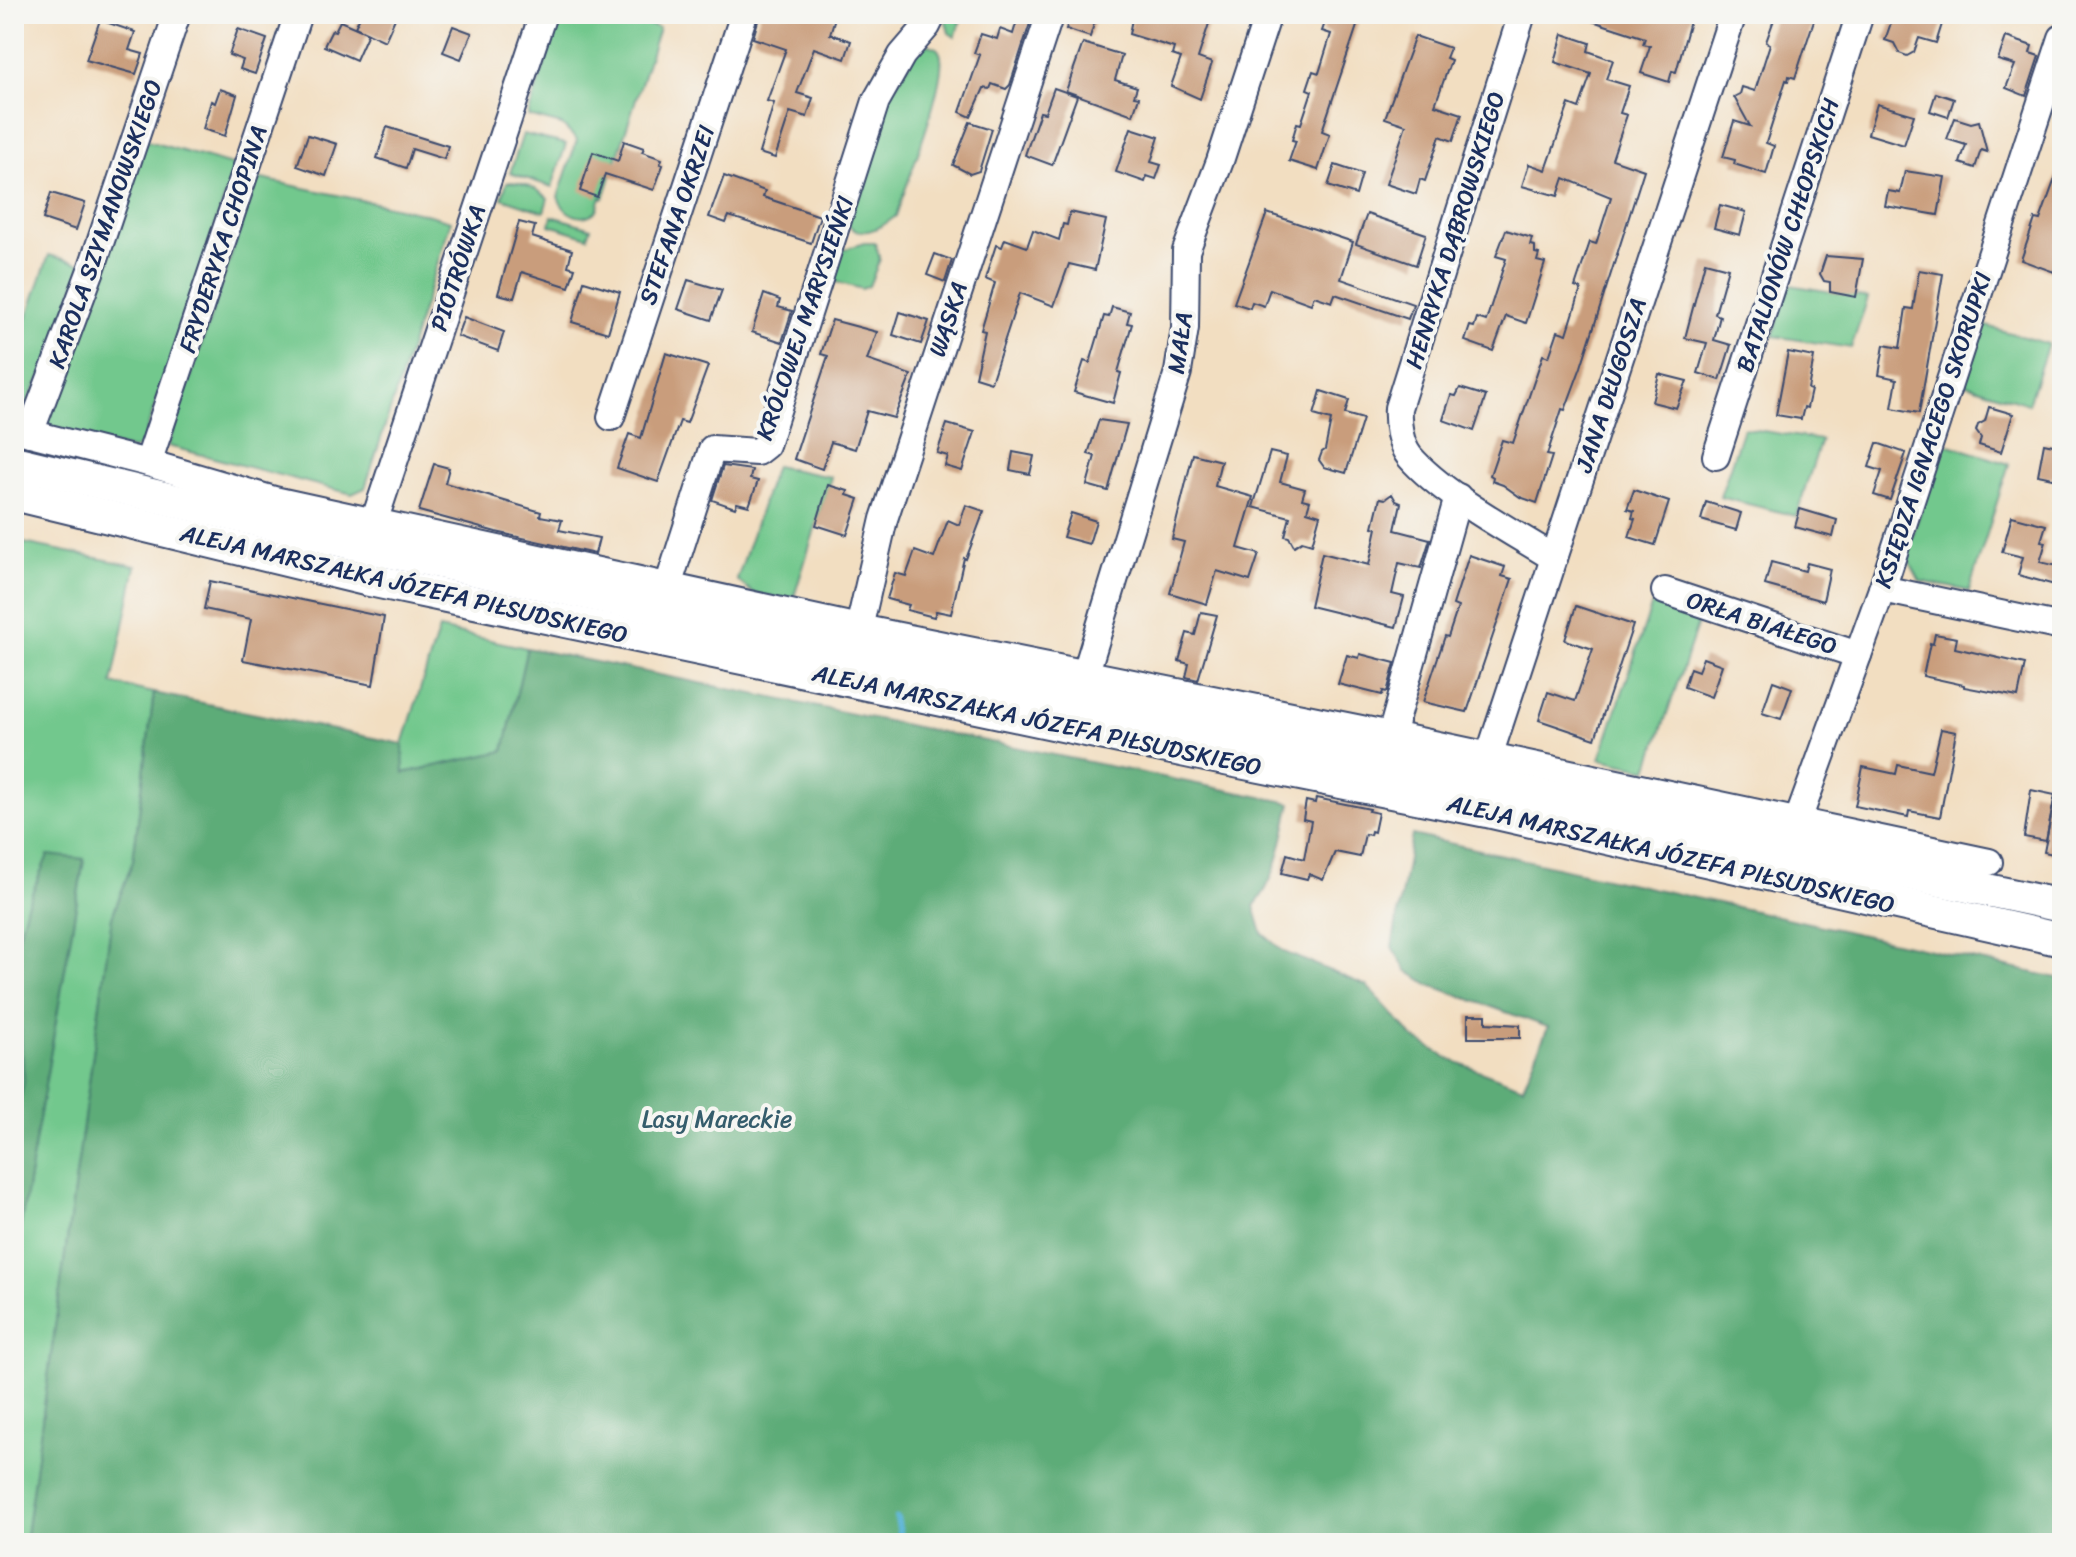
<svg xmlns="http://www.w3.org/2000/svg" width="2076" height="1557" font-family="Sriracha,sans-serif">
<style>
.green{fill:#72c88d;stroke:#467c76;stroke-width:2}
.forest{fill:#5dac78;stroke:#3c6e6b;stroke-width:2}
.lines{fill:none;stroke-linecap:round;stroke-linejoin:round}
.stream{stroke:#5ab4d8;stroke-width:6}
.building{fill:#c99d7b}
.minor-casing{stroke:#3b496d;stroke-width:30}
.major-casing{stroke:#3b496d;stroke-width:36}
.minor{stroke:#fff;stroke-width:26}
.major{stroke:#fff;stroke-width:32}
.labels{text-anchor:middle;stroke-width:8;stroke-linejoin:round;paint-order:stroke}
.street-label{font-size:24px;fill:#1b2f5e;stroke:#f6f6f2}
.park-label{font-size:24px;fill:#355d6c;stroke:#f6f6f2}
</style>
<rect width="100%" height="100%" fill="#f6f6f2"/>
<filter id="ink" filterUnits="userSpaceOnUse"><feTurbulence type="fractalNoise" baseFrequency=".0125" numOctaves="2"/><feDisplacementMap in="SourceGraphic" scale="16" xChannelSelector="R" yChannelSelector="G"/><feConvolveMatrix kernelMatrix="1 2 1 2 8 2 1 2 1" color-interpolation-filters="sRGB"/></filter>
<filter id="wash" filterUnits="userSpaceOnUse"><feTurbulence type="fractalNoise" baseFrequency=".006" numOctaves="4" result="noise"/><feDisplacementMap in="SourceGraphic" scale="32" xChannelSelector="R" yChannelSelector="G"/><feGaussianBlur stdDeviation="1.8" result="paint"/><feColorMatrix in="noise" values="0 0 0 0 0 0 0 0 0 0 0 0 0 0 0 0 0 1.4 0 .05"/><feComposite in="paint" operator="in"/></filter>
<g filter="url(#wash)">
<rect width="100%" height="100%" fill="#f2dec1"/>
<g class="green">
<path d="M561,14H615L659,28L604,198L601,197L597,210C582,224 564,214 558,197L577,140L562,125L528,116Z"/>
<path d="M944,14H963L955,37L949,33Z"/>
<path d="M930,45C936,48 937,47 940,53C950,75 905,188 896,216C883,226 870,235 854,230L845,222L881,108L920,46Z"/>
<path d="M523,134L566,144L552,187L510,173Z"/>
<path d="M144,140L235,166L142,444L133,450L39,426Z"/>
<path d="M257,178L422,213L451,221L365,488L352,494L168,446Z"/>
<path d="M507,182C522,181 537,188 548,198L544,212L502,198Z"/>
<path d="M552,216L591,228L588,237L550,225Z"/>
<path d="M864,243H875L880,259L869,286L862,289L832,281L833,253Z"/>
<path d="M49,255L82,264L49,362L23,410L14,407V355Z"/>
<path d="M1790,285L1868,298L1851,348L1773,336Z"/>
<path d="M1983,325L2048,344L2028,404L1963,383Z"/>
<path d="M1743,428L1821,440L1796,516L1720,497Z"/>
<path d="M1943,443L2009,464L1969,591L1920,581L1906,555Z"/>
<path d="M775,466L831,477L793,600L753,593L737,580Z"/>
<path d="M14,541L136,566L112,684L154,693L133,861L112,917L25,1543H14V1264L84,860L48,856L27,905L15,950L24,1081L14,1128Z"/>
<path d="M1652,604L1699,620L1648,769L1600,759Z"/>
<path d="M439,629L527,648L504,751L403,773V744Z"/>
</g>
<g class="forest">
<path d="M527,648L1291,803C1283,836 1278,879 1254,906L1262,933L1284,952L1367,986L1414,1038L1451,1060L1523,1087L1548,1027L1430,985L1407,971L1392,947L1412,835L2062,979V1543H25L112,917L133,861L154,693L403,744L404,773L504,751Z"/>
<path d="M48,855L84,859L14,1264V1128L24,1081L15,950L27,905Z"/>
</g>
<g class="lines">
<path class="stream" d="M897,1518L902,1543"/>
</g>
<g id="blocks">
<g class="building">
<path d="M361,14H397L385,41L355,27Z"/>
<path d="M760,14H836L830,34L851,41L845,59L814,48L797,93L813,98L807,117L790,112L775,158L759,153L774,103L767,101L786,49L753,38Z"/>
<path d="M1019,14H1033L1010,85L1006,89L992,84L990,89L984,88L971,117L960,112L980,55L974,53L981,34L997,39L1000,29L1013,34Z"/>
<path d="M1071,14H1097L1090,37L1066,29Z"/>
<path d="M1133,14H1212L1198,58L1212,63L1200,99L1171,86L1181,58L1172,55L1174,48L1129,34Z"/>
<path d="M1328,14H1350L1360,17L1322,131L1330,134L1318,170L1289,161L1296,141L1292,140L1297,123L1301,124L1312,91L1307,89L1313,71L1319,73L1331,34L1322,31Z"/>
<path d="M1581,14H1692L1676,72L1672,71L1669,82L1641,73L1650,46L1643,44L1645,38L1580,17Z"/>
<path d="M1776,14H1816L1795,78L1789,76L1788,81L1786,80L1766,143L1774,146L1766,174L1734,164L1735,160L1723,157L1734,121L1750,126L1734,97L1740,94L1742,87L1755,91L1770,44L1766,42Z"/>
<path d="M1914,15L1942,24L1936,43L1919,38L1914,52L1907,56L1899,53L1894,43L1885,40L1893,17L1911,23Z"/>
<path d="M100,20L135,32L129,50L143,54L136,74L86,60Z"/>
<path d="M340,21L368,33L356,60L324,46L332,30L335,31Z"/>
<path d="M453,26L472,33L461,59L443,52Z"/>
<path d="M238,29L267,39L255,74L240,69L243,60L229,55Z"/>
<path d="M1563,34L1590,43L1588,51L1613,60L1606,79L1629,86L1620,113L1627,115L1612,159L1644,170L1581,367L1565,410L1562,409L1547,455L1552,456L1537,503L1520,497L1503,485L1492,481L1493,477L1490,475L1502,440L1513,443L1543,355L1549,357L1558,331L1567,334L1581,289L1575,287L1590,242L1596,244L1611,197L1564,178L1558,196L1522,186L1529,164L1546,170L1569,104L1579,108L1591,74L1555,62Z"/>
<path d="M1415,36L1450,48L1446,58L1451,60L1435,105L1462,114L1453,141L1440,136L1425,181L1420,179L1416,194L1386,184L1406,125L1385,118Z"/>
<path d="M2006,37L2032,46L2030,53L2039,56L2026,96L2006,88L2015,65L1998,60Z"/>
<path d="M1083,43L1122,55L1115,80L1137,87L1134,96L1139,97L1133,115L1066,91Z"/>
<path d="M1054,88L1077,96L1052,165L1025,155L1040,112L1045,113Z"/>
<path d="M220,89L237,95L225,136L203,129L211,101L215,103Z"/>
<path d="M1936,93L1954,99L1948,117L1930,111Z"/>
<path d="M1877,104L1914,115L1904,145L1868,134Z"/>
<path d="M1955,118L1971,123L1979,121L1987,152L1981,150L1975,168L1960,163L1966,145L1947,139Z"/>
<path d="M970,122L992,129L979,171L970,174L953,165Z"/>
<path d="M387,127L448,146L444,159L412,149L406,168L377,158Z"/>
<path d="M1131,128L1159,137L1151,162L1161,165L1156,179L1147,176L1145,182L1116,172Z"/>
<path d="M308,135L337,144L326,176L297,166Z"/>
<path d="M624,141L644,148L642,152L662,159L660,164L663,165L654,190L605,174L597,197L580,191L593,152L618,161Z"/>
<path d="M1335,165L1362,174L1356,195L1328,186Z"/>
<path d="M2060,165L2062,166V242L2054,272L2021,260L2035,219L2040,220Z"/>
<path d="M1905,171L1945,177L1938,215L1885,206L1888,191L1900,193Z"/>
<path d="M724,176L765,191L763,197L820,216L811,243L729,216L726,223L709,217Z"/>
<path d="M51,193L85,203L76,230L43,219Z"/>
<path d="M1720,205L1746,212L1740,235L1714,228Z"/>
<path d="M1070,212L1106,220L1095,270L1069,264L1054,306L1020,293L991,382L975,377L985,331L981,330L995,283L985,279L996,245L1002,247L1005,239L1027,247L1033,230L1059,240L1063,224L1067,225Z"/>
<path d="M1267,213L1353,242L1341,279L1413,304L1408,319L1335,294L1332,302L1314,296L1311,304L1270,289L1264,306L1252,302L1250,308L1234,303Z"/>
<path d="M1367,214L1426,234L1416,265L1356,244Z"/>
<path d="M519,222L535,226L532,237L572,250L568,266L575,268L569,287L522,272L514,298L498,294Z"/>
<path d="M1506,230L1532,238L1530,245L1535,246V253L1539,254L1537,261L1545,263L1526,323L1506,316L1493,351L1465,341L1470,326L1474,327L1477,318L1486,321L1506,259L1496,256Z"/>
<path d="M935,254L952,260L945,282L927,275Z"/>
<path d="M1826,256L1863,259L1856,297L1830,292V282L1824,281L1820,274Z"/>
<path d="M1705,262L1728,268L1715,314L1720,316L1714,340L1731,345L1720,380L1698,373L1707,343L1685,338Z"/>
<path d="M1919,270L1943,274L1919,413L1892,408L1897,379L1879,375L1884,345L1900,348L1906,308L1913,309Z"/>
<path d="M688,280L722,290L711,320L678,309Z"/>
<path d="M584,281L620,292L608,333L572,322Z"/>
<path d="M764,294L780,300L778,307L792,311L782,342L752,332Z"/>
<path d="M1112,307L1130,312L1127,323L1132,324L1118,372L1121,373L1113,403L1074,392L1084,361L1090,363L1104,316L1109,317Z"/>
<path d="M900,312L929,321L921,344L893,335Z"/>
<path d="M464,317L504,332L498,351L457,336Z"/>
<path d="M832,320L877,332L867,360L911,375L894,418L867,411L855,449L831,442L822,469L794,459L828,356L821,354Z"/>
<path d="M1788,352L1814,357L1808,389L1811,390L1807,408L1804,407L1801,419L1776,415Z"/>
<path d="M666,353L708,366L687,423L680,421L658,482L617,468L629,434L641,438Z"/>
<path d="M1659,374L1687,381L1676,408L1652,402Z"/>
<path d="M1460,388L1486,396L1474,431L1443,420L1451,395L1456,396Z"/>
<path d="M1321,391L1349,400L1345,414L1363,419L1346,473L1324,467L1319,460L1322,452L1325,450L1331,420L1314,415Z"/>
<path d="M1989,407L2013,414L2001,452L1979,445L1981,438L1976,431L1978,425L1985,421Z"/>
<path d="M1099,420L1127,424L1108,491L1087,485L1095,456L1088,454Z"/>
<path d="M947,424L975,432L962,471L945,466L948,456L937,453Z"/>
<path d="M1877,443L1906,453L1890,500L1874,495L1882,471L1869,467Z"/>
<path d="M2044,443L2062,447V480L2038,475Z"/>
<path d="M1013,452L1034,456L1030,474L1010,470Z"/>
<path d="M1270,452L1287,456L1280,482L1305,489L1302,499L1310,501L1307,511L1320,515L1312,544L1302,541L1294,546L1289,537L1285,536L1290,517L1253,507Z"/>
<path d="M1193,454L1221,461L1215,486L1253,497L1238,548L1259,554L1250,581L1217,571L1207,604L1170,593L1184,542L1172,539Z"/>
<path d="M434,464L449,468L445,483L541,512L540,516L562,520L559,530L599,538L595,554L496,532L419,511Z"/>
<path d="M723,466L752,470L750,479L758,481L749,506L737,503L735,508L712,500Z"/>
<path d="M828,485L848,491L847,495L859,499L847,535L816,525Z"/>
<path d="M1634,490L1669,502L1655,545L1629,537L1635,519L1632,518L1634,511L1627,509Z"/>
<path d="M1392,494L1396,501L1401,503L1395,530L1430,539L1421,568L1399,563L1392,594L1404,597L1396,627L1310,606L1322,553L1369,565L1377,528L1373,527L1380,498L1385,499Z"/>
<path d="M1706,502L1741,513L1736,530L1701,520Z"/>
<path d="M966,505L984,511L966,559L964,558L951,614L936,611L934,617L907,610L909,605L887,599L895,573L906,576L915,551L934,558L948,520L959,525Z"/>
<path d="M1800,509L1837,520L1833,537L1795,527Z"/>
<path d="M1071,513L1096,521L1089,544L1063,537Z"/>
<path d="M2012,516L2046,525L2041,541L2046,542L2040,562L2062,567V587L2018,575L2023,557L2002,552Z"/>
<path d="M1469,555L1505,567L1502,576L1512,579L1467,712L1423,702L1445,636L1448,637L1458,607L1453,605Z"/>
<path d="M1771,562L1805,571L1807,563L1830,569L1823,601L1765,585Z"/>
<path d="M210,581L384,617L373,685L243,660L251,619L204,609Z"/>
<path d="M1576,606L1633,625L1595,739L1539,720L1548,692L1575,701L1593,649L1565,640Z"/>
<path d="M1201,612L1217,615L1198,680L1186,677L1189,664L1179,661L1187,633L1195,635Z"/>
<path d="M1935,634L1957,638L1955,648L2025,664L2018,697L1964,687V685L1923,676L1930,643L1933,644Z"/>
<path d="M1360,654L1395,663L1387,692L1383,691L1382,695L1338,684L1347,655L1359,658Z"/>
<path d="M1703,658L1722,665L1711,697L1684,687L1690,668L1698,671Z"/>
<path d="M1773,681L1792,688L1781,719L1762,713Z"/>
<path d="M1941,729L1956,732L1940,817L1909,811L1908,817L1855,806L1863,767L1896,774L1898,765L1931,772Z"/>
<path d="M2031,790L2055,795L2046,841L2024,837Z"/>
<path d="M1316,798L1370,809L1369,811L1378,813L1374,832L1371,831L1370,835L1365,834L1360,857L1335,852L1323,880L1309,874L1307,879L1282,873L1287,854L1304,859L1311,821L1303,819L1306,801L1315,803Z"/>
<path d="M2054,801L2062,802V856L2044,852Z"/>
<path d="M1468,1015H1486V1023L1520,1025V1038H1468Z"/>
</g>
</g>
</g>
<g filter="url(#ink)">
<use href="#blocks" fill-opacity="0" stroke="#3b496d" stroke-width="2"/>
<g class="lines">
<defs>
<g id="minor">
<path d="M1522,14L1398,408C1397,423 1400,445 1410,457C1443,495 1511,531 1554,558"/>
<path d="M611,417L744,14"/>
<path d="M14,429L148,463L274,500L859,628L1391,735L1989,862"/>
<path d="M30,433L91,270L177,14"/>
<path d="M1716,456L1860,14"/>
<path d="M148,463L298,14"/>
<path d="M374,522L543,14"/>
<path d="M668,586L712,449L757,452L766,445L876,101L902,55L927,26L933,14"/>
<path d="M1882,589L2062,627"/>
<path d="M1665,591L1858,655"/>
<path d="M859,628L884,519L1050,14"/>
<path d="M1086,672L1178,372L1185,328L1186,251L1220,161L1268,14"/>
<path d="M1391,735L1458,497"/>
<path d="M1489,756L1733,14"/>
<path d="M1798,820L1882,589L2062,38"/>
</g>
<g id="major">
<path d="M14,462L368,547L2062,906"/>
<path d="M14,494L365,579L1210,756L1487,811L2062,940"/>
</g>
</defs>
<use href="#minor" class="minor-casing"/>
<use href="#major" class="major-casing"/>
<use href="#minor" class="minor"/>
<use href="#major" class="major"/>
</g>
</g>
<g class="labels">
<g class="street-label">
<text transform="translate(677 215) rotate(-71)" y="8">STEFANA OKRZEI</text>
<text transform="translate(105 224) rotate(-71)" y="8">KAROLA SZYMANOWSKIEGO</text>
<text transform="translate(1455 230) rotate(-73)" y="8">HENRYKA DĄBROWSKIEGO</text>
<text transform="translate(1788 235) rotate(-72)" y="8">BATALIONÓW CHŁOPSKICH</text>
<text transform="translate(223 239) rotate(-72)" y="8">FRYDERYKA CHOPINA</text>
<text transform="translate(458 268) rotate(-72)" y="8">PIOTRÓWKA</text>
<text transform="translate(805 318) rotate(-71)" y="8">KRÓLOWEJ MARYSIEŃKI</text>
<text transform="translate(948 319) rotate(-72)" y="8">WĄSKA</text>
<text transform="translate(1180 343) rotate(-82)" y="8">MAŁA</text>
<text transform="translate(1611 385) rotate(-72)" y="8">JANA DŁUGOSZA</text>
<text transform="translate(1933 430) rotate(-72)" y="8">KSIĘDZA IGNACEGO SKORUPKI</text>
<text transform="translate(404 584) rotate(13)" y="8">ALEJA MARSZAŁKA JÓZEFA PIŁSUDSKIEGO</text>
<text transform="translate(1762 623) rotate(18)" y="8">ORŁA BIAŁEGO</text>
<text transform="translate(1037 720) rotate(12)" y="8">ALEJA MARSZAŁKA JÓZEFA PIŁSUDSKIEGO</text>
<text transform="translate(1671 854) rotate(13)" y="8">ALEJA MARSZAŁKA JÓZEFA PIŁSUDSKIEGO</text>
</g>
<g class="park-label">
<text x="717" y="1127">Lasy Mareckie</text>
</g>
</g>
<rect width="2076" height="1557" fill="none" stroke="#f6f6f2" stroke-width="48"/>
</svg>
